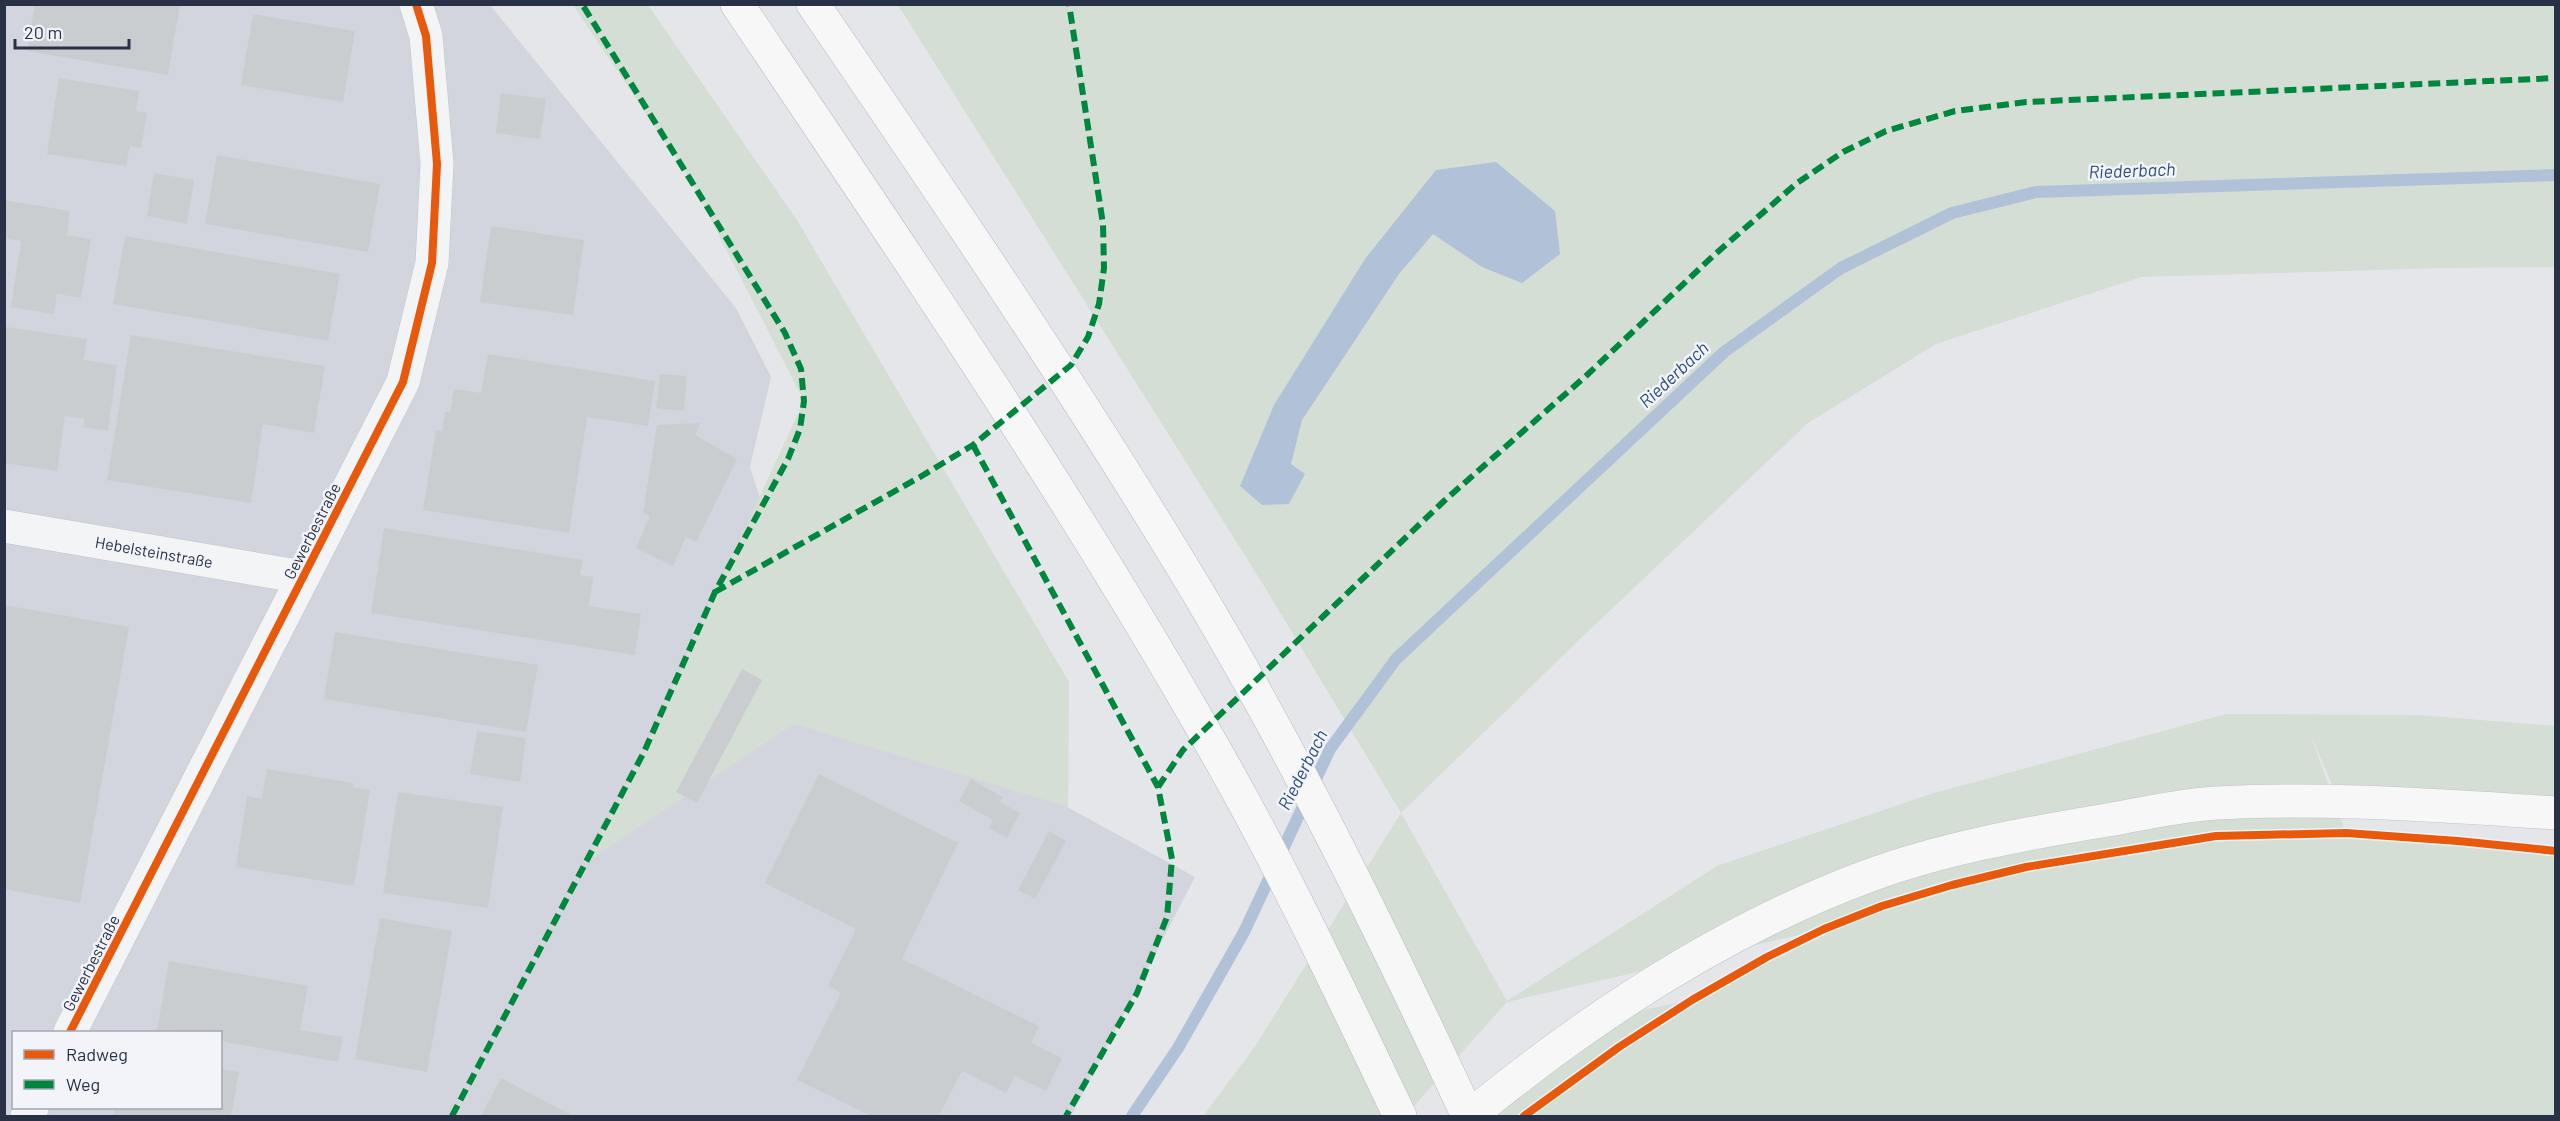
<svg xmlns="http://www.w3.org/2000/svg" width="2560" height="1121" font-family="Barlow,sans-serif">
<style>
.built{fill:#d2d5dd;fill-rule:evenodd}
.green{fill:#d4ded4}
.water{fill:#b0c1d8}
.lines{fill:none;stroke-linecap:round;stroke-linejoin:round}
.stream{stroke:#b0c1d8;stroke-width:12}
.building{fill:#cacdd0}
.minor-casing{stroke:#c2c4c8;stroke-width:34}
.secondary-casing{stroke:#c2c4c8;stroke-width:34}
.motorway-casing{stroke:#b6b9bf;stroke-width:34}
.minor{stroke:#f3f4f6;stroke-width:33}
.secondary{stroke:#f7f7f8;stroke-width:33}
.motorway{stroke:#f7f7f8;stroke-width:33}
.quiet{stroke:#00873e;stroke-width:6;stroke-dasharray:12 6;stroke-linecap:butt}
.cycleway-casing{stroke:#f2f4f9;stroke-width:11}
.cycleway{stroke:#e8590c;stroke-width:8}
.labels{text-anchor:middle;stroke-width:5;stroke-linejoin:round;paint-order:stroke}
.street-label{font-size:16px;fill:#283146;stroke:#f2f4f9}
.water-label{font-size:18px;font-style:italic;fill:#2c4e7f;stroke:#f2f4f9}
</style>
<rect width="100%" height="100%" fill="#e4e6ea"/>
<path class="built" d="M5,5H490L736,308L771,377L750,467L815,669L1195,877L1071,1116H5ZM14,1032H220V1108H14Z"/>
<g class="green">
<path d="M573,5H648L797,220L1069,682L1068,807L794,724L584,864L644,752L715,592L804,401L690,179Z"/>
<path d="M898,5H2555V267L2444,268L2141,277L1936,344L1808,423L1580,639L1401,813L1507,1001L1717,866L1934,793L2226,714L2419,715L2555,726V813L2339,801L2309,731L2346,833L2458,841L2555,851V1116H1483L1598,1019L1692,1000L1820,930L1507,1002L1405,1116H1203L1254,1048L1401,813L1266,589Z"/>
</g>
<path class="water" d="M1496,162L1555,211L1560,254L1522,283L1482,267L1433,234L1399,274L1302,420L1291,464L1305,474L1289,504L1262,505L1240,486L1274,405L1365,259L1436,170Z"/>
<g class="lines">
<path class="stream" d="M1132,1116L1178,1048L1244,932L1330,749L1396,659L1724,352L1841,268L1952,213L2036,192L2556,175"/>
</g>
<g class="building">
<path d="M35,4H180L168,75L27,51Z"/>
<path d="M253,14L355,31L343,102L241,85Z"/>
<path d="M59,78L139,91L136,111L147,113L141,148L130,146L126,166L47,154Z"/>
<path d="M501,93L546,99L540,139L496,133Z"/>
<path d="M217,155L380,184L368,252L205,224Z"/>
<path d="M154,173L194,180L187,224L147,216Z"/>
<path d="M4,200L70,211L67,235L91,239L81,298L57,294L54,314L11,307L21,241L4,238Z"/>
<path d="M491,226L584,240L573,315L480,302Z"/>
<path d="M125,236L340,274L328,341L113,304Z"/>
<path d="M7,327L87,339L84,360L117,365L108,431L83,427L85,419L65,416L57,471L4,463V328Z"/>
<path d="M131,335L325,366L314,433L263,424L251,503L107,480Z"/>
<path d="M488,354L655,381L648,426L587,417L569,533L423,510L436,430L442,431L445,412H450L454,389L481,393Z"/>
<path d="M660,374L687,376L684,411L656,408Z"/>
<path d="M700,423L695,435L737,459L696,542L686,537L673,566L636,548L650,516L643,513L657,425Z"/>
<path d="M384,528L583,560L580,575L593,577L589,606L641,614L635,655L371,613Z"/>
<path d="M4,605L129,627L80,903L4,889Z"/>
<path d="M335,632L538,665L526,732L324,699Z"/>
<path d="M742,669L762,680L697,803L676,792Z"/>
<path d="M477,731L526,738L520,782L470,774Z"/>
<path d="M267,769L353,783V787L370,790L354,886L236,867L247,796L262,799Z"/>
<path d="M819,774L958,843L902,959L1039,1026L1031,1043L1062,1058L1046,1091L1015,1076L1006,1093L962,1071L939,1116H871L797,1080L841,993L828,986L856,929L765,883Z"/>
<path d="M971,779L1003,797L1000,802L1020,813L1007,838L989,828L993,820L959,801Z"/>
<path d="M398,792L503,807L488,908L383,893Z"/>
<path d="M1049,831L1066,841L1035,899L1018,890Z"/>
<path d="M380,918L452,931L427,1072L355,1059Z"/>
<path d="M169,961L308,986L300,1030L343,1037L338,1062L220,1041V1032L157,1030Z"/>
<path d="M220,1069L239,1072L231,1116H113L115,1108H220Z"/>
<path d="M501,1078L573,1116H481Z"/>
</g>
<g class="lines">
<defs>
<g id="minor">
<path d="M4,526L303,577"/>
<path d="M70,1032L403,382L432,263L437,164L426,36L416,4"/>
<path d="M27,1116L32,1108"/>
</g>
<path id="secondary" d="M1470,1116C1589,1018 1722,930 1868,876C1941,849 2019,835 2095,822C2135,816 2177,805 2217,803C2330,797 2443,806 2556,813"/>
<g id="motorway">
<path d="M737,4C901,247 1067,490 1212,745C1281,865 1340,991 1400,1116"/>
<path d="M813,4C945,197 1077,391 1197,591C1298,760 1385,938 1468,1116"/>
</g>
</defs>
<use href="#minor" class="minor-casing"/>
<use href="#secondary" class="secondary-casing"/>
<use href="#motorway" class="motorway-casing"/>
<use href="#minor" class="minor"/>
<use href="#secondary" class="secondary"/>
<use href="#motorway" class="motorway"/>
<g class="quiet">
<path d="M973,445L1158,787L1172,859L1167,917L1137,993L1066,1116"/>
<path d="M715,592L920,477L973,445L1071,365L1088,337L1099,304L1104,268L1103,224L1069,4"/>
<path d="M1158,787L1183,750L1444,501L1587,375L1713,256L1797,183L1843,152L1886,131L1955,111L2026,102L2556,78"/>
<path d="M452,1116L644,752L715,592L788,459L800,429L804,401L801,369L785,333L582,4"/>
</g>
<defs>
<g id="cycleway">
<path d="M70,1032L403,382L432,263L437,164L426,36L416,4"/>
<path d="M1524,1116L1619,1047L1692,1000L1767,957L1824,929L1882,906L1952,885L2026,867L2216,836L2346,833L2458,841L2556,851"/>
</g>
</defs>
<use href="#cycleway" class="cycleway-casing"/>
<use href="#cycleway" class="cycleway"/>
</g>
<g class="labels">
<g class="street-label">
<text transform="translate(312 531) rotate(-63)" y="6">Gewerbestraße</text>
<text transform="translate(154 552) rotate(10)" y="6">Hebelsteinstraße</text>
<text transform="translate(91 963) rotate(-63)" y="6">Gewerbestraße</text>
</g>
<g class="water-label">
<text transform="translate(2132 171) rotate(-2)" y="6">Riederbach</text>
<text transform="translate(1674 375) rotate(-43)" y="6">Riederbach</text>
<text transform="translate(1303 770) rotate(-63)" y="6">Riederbach</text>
</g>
</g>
<rect width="2560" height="1121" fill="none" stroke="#283146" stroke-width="12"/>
<rect x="12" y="1031" width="210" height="78" fill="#f2f4f9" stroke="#a1a6b1" stroke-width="1.5"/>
<rect x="24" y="1050" width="30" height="9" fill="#e8590c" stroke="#a1a6b1" stroke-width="1.5"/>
<text x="66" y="1061" font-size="18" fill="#283146">Radweg</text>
<rect x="24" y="1080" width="30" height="9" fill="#00873e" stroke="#a1a6b1" stroke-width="1.5"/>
<text x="66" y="1091" font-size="18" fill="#283146">Weg</text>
<path d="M15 39v9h114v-9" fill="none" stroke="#283146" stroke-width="3"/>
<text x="24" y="39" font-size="18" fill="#283146" stroke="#f2f4f9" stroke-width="4.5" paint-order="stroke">20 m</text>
</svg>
